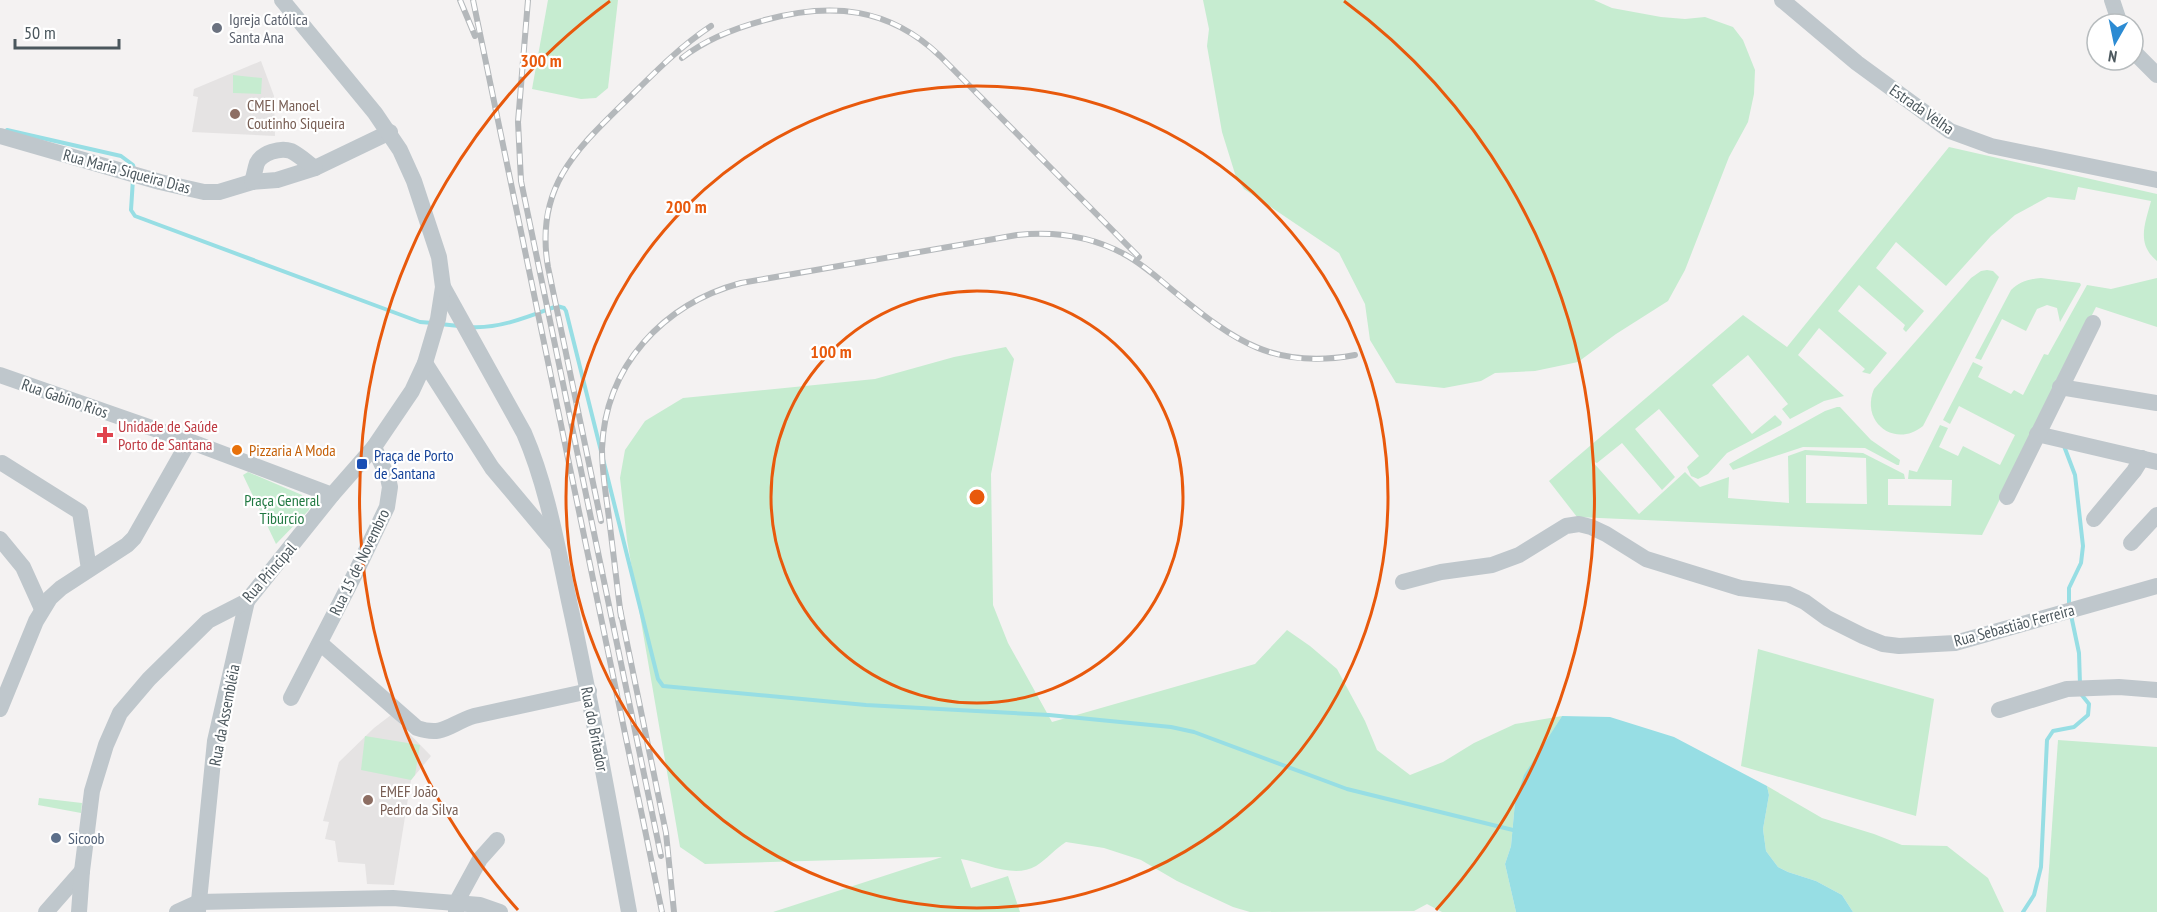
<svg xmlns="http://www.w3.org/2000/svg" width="2157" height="912" font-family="'PT Sans Narrow',sans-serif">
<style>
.education{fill:#e5e3e3}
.green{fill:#c6ecd0;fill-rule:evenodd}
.water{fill:#97dee4}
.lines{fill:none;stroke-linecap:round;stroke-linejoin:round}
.stream{stroke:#97dee4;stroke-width:4}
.minor{stroke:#bfc7cc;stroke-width:16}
.rail-casing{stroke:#b4b8bb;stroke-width:6}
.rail{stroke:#fff;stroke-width:4;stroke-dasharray:11;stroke-linecap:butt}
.ring{fill:none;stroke:#e8590c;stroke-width:3}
.worship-dot{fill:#6b7280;stroke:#fff;stroke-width:2}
.education-dot{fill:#8d6e63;stroke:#fff;stroke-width:2}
.health-dot{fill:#e0444e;stroke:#fff;stroke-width:2}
.food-dot{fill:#e8710a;stroke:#fff;stroke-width:2}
.transit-dot{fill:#1a4fb4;stroke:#fff;stroke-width:2}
.service-dot{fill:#5c6f8a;stroke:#fff;stroke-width:2}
.labels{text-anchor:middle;stroke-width:4.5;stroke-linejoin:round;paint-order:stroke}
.worship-label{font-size:16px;fill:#5b616d;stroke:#fff;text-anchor:start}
.education-label{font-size:16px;fill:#785e54;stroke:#fff;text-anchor:start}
.street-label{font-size:16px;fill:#4b575d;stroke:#fff}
.health-label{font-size:16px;fill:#be3a42;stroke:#fff;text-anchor:start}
.food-label{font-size:16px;fill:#c56008;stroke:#fff;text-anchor:start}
.transit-label{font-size:16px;fill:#164399;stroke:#fff;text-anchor:start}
.park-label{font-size:16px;fill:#217942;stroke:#fff}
.service-label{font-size:16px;fill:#4e5e75;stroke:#fff;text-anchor:start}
.centre{fill:#e8590c;stroke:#fff;stroke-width:3}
.ring-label{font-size:18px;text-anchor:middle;font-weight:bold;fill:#e8590c;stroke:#fff;stroke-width:4.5;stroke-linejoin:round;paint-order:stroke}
</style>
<rect width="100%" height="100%" fill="#f4f2f2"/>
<g class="education">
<path d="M261,61L274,96L275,136L192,132L198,97L193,96L194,89Z"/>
<path d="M391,715L431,756L411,780L394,885L367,884L365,864L338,862L335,841L325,839L329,822L323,821L339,762L374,728Z"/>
</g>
<g class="green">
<path d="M548,0H618L608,88L596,98L581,99L532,89Z"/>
<path d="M1203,0H1594L1612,8L1661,17L1685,19L1705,17L1733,27L1743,40L1755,70L1754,94L1748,122L1729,157L1685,270L1668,301L1616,334L1578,362L1535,371L1495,373L1481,381L1444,388L1396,383L1370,340L1365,304L1339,253L1244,189L1236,177L1222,132L1207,46L1209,29Z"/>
<path d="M233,75L262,78L261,94L233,93Z"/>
<path d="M1949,147L2157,194V261C2136,244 2145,224 2151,201L2078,187L2075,200L2048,197L2015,215L1991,236L1946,286L1896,242L1876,268L1924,311L1906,332L1903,329L1905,325L1859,285L1838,311L1887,353L1870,374L1862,372L1865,369L1819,328L1798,355L1844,396L1824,401L1790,419L1782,409L1788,404L1748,355L1712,385L1752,434L1775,415L1782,422L1781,425L1727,453L1708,474L1698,479L1691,476L1687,467L1699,456L1659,409L1635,429L1675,477L1662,490L1622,443L1597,463L1592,461L1639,514L1685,472L1700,487L1729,477L1728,498L1789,503L1788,456L1805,450L1863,453L1904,474L1905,479H1888V505L1951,506L1952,480L1908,479L1909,470L1917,472L1940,425L1948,428L1939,447L1958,456L1963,446L2000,465L2015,435L1959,406L1950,424L1943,420L1973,362L1983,367L1978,377L2011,394L2014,390L2023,395L2044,354L2048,355L2087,285L2111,289L2157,278V327L2096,307L1982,535L1577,517L1549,481L1743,315L1787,347ZM1806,455L1866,458L1867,504L1806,503Z"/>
<path d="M1987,270L1993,271L1999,277L1923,426C1895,449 1860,422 1874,389L1971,278L1981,271Z"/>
<path d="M2041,278L2080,283L2081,285L2060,322L2057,308L2047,305L2037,309L2026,331L2002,319L1981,360L1975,358L2011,290C2019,282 2029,279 2041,278Z"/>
<path d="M1006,347L1014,359L991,474L993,605L1008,643L1052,722L1255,664L1287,630L1310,646L1337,669L1365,721L1377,750L1410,775L1443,762L1474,743L1515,724L1562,716L1525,775L1515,802L1511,846L1505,864L1516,912H1442L1427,904L1414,911L1250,912L1233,907L1177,881L1141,860L1104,848L1066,842C1055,849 1047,859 1036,866C1014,879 985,863 961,859L971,888L1008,876L1020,912H773L942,857L705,864L680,847L627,540L620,478L625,450L645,421L683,398L875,379L954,357Z"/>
<path d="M1837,407H1840L1871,440L1900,460L1899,465H1897L1865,448L1803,447L1733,470L1729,464L1825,411Z"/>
<path d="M248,472L302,495L309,505V510L276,544L243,475Z"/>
<path d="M1758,649L1934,699L1916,816L1741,766Z"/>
<path d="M365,736L420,745L415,775L411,780L361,770Z"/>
<path d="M2058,740L2157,747V912H2046Z"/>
<path d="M1767,786L1822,818L1874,834L1902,845L1947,846L1988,878L2004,912H1853L1842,895L1816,881L1788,872L1778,867L1766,851L1763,829L1769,795Z"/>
<path d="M39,798L82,803L81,813L38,805Z"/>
</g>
<path class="water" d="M1562,716L1610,717L1674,737L1767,786L1769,795L1763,829L1766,851L1778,867L1788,872L1816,881L1842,895L1853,912H1516L1505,864L1511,846L1515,802L1524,775Z"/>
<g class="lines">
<g class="stream">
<path d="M7,130L121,156L133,165L134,169"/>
<path d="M133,179L131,210L135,216L420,322L433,323"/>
<path d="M440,324L459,326"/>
<path d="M470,327C500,329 530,316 557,306L564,308L566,311L658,679L663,686L866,705L1049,715L1171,727L1194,732L1347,789L1517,831"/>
<path d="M2064,446L2075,475L2083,546L2081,563L2069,588V607"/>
<path d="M2071,615L2079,653L2080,684"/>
<path d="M2023,912L2034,895L2041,867L2047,740L2053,731L2074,727L2088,715L2089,704L2081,694"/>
</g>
<g class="minor">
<path d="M1782,0L1857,63L1950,131L1991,146L2157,180"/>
<path d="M2112,0L2120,24"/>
<path d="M2133,51L2157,75"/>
<path d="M0,136L160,182L204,192H219L252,182L277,180L315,168L390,132"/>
<path d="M252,182C254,176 255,169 257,163C262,153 280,147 291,151C299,155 308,163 315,168"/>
<path d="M443,287L524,433C547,486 557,545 569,601C592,705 610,808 629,912"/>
<path d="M425,363L492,468L555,543"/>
<path d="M0,375L189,441L332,495"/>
<path d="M2060,387L2157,403"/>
<path d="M2037,434L2157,462"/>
<path d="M2,463L80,512L89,569"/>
<path d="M2007,497L2093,323"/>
<path d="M2094,519L2134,471L2142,458"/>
<path d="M0,539L23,567L42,609"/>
<path d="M2131,543L2157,515"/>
<path d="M1403,582L1441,572L1492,565L1519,555L1566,526L1579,524L1591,527L1606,534L1646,559L1740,588L1788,594L1805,602L1827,618L1863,636L1883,644L1899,646L1955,643L2157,586"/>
<path d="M320,643L417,728C444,737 449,724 474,716L589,691"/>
<path d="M291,698L355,574L387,507L390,487L388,478L374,447"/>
<path d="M0,709L36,621L50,598L61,588L127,545L134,538L189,441"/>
<path d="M1999,710L2067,689L2119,687L2157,690"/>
<path d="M198,911L215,741L247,601"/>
<path d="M456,911V903L480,859L497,840"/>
<path d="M46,912L82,871"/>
<path d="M79,912L82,871L92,791L106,745L120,713L149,679L208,621L247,601L332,495L374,447L412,391L425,363L438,319L443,287L439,257L414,181L400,150L375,113L282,0"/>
<path d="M177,912L199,902L393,898L480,905L500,912"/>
</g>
<defs>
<g id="rail">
<path d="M460,0L475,36"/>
<path d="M473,0L662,912"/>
<path d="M528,0L518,122L521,181L661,856"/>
<path d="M682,58C706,39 735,28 765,20C831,2 889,7 940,56L1139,257"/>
<path d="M601,521L548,267C534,185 579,147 632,95C657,70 681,46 711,26"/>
<path d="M620,609L666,833L674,912"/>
<path d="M621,617C617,584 613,551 609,518C606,495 602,472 602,449C605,366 663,304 741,283L1017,235C1054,231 1091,236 1124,254C1143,264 1159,279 1176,293C1234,341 1275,370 1355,355"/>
</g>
</defs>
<use href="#rail" class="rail-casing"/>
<use href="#rail" class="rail"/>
</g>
<g class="ring">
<circle cx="977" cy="497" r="206"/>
<circle cx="977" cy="497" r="411"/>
<path d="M518 910A617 617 0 0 1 610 1M1344 1A617 617 0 0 1 1436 910"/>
</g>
<circle class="worship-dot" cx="217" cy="28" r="6"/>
<g class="education-dot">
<circle cx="235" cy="114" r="6"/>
<circle cx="368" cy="800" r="6"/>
</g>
<path class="health-dot" d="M102 426h6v6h6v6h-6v6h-6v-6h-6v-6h6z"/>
<circle class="food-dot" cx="237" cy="450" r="6"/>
<rect class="transit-dot" x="356" y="458" width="12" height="12" rx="3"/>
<circle class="service-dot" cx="56" cy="838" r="6"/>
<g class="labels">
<g class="worship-label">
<text x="229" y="25">Igreja Católica<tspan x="229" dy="18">Santa Ana</tspan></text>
</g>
<g class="education-label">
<text x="247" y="111">CMEI Manoel<tspan x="247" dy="18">Coutinho Siqueira</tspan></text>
<text x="380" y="797">EMEF João<tspan x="380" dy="18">Pedro da Silva</tspan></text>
</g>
<g class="street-label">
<text transform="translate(1922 109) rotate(35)" y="6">Estrada Velha</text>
<text transform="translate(127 171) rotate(15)" y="6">Rua Maria Siqueira Dias</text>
<text transform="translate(65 398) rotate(19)" y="6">Rua Gabino Rios</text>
<text transform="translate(359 562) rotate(-64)" y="6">Rua 15 de Novembro</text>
<text transform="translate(269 572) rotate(-49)" y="6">Rua Principal</text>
<text transform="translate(2014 625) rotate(-15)" y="6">Rua Sebastião Ferreira</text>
<text transform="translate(224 715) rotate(-79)" y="6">Rua da Assembléia</text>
<text transform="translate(595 729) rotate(79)" y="6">Rua do Britador</text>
</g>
<g class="health-label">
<text x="118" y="432">Unidade de Saúde<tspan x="118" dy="18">Porto de Santana</tspan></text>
</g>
<g class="food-label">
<text x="249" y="456">Pizzaria A Moda</text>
</g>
<g class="transit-label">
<text x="374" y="461">Praça de Porto<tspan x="374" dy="18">de Santana</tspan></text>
</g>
<g class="park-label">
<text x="282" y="506">Praça General<tspan x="282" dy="18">Tibúrcio</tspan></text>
</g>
<g class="service-label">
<text x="68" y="844">Sicoob</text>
</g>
</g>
<circle cx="977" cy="497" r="9" class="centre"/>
<g class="ring-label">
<text x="541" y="67">300 m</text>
<text x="686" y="213">200 m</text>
<text x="831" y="358">100 m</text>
</g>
<g transform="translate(2115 42) rotate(189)"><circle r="28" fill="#ffffff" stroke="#b7bcbe" stroke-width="1.5"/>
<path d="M0-4.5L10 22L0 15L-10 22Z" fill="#2c8bd3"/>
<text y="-9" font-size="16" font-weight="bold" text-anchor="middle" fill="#4b575d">N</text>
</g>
<path d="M15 39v9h104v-9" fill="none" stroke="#4b575d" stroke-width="3"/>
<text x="24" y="39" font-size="18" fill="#4b575d" stroke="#ffffff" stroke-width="4.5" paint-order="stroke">50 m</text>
</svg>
